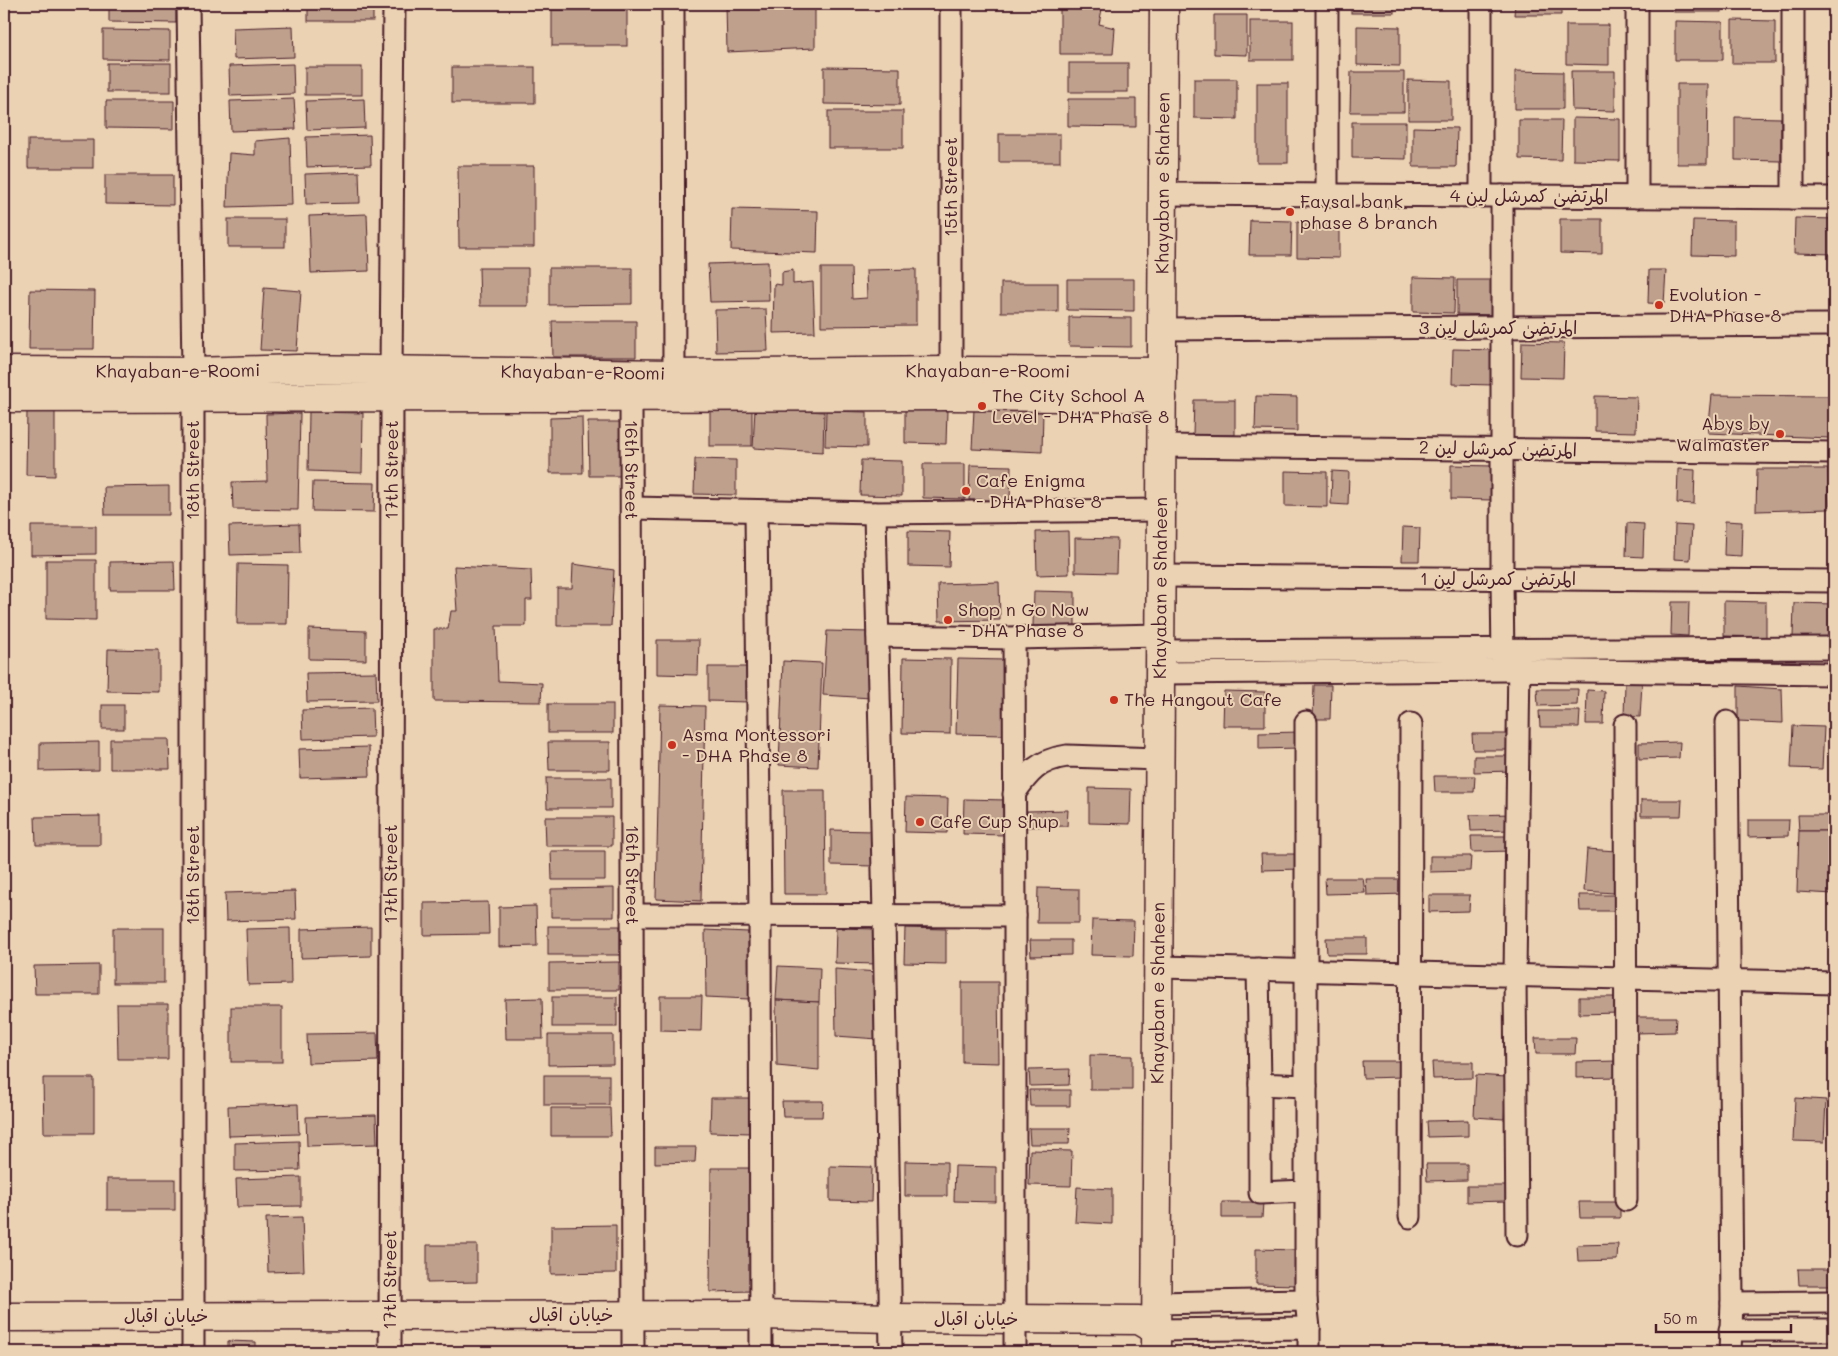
<svg xmlns="http://www.w3.org/2000/svg" width="1838" height="1356" font-family="Mali,'Playpen Sans Arabic',sans-serif">
<style>
.building{fill:#bea08d;stroke:#4a1f2b}
.lines{fill:none;stroke-linecap:round;stroke-linejoin:round}
.street-casing{stroke:#4a1f2b;stroke-width:25}
.secondary-casing{stroke:#4a1f2b;stroke-width:31}
.street{stroke:#ebd2b3;stroke-width:21}
.secondary{stroke:#ebd2b3;stroke-width:28}
.poi-dot{fill:#c8321e;stroke:#ebd2b3;stroke-width:2}
.labels{text-anchor:middle;stroke-width:4;stroke-linejoin:round;paint-order:stroke}
.street-label{font-size:18px;fill:#4a1f2b;stroke:#ebd2b3}
.poi-label{font-size:18px;fill:#4a1f2b;stroke:#ebd2b3;text-anchor:start}
</style>
<rect width="100%" height="100%" fill="#ebd2b3"/>
<filter id="ink" filterUnits="userSpaceOnUse"><feTurbulence type="fractalNoise" baseFrequency=".02" numOctaves="2"/><feDisplacementMap in="SourceGraphic" scale="10" xChannelSelector="R" yChannelSelector="G"/><feConvolveMatrix kernelMatrix="1 2 1 2 8 2 1 2 1" color-interpolation-filters="sRGB"/></filter>
<g filter="url(#ink)">
<g class="building">
<path d="M109,4H176V23L109,22Z"/>
<rect x="308" y="4" width="65" height="17"/>
<path d="M726,4H798L815,7V48L727,52Z"/>
<path d="M1060,4H1103L1099,24L1115,28L1113,54H1060Z"/>
<rect x="1213" y="4" width="33" height="2"/>
<path d="M1261,4H1304V6L1261,5Z"/>
<rect x="1351" y="4" width="43" height="9"/>
<path d="M1515,4H1561V15H1514Z"/>
<rect x="1674" y="4" width="47" height="8"/>
<rect x="552" y="10" width="75" height="36"/>
<path d="M1214,15H1247V55L1214,54Z"/>
<path d="M1732,20L1775,21V63H1732Z"/>
<rect x="1250" y="21" width="43" height="39"/>
<path d="M1675,21L1723,22V60H1675Z"/>
<path d="M1566,25H1609V65L1566,64Z"/>
<path d="M293,26L294,57L234,59L233,28Z"/>
<path d="M1357,26L1400,27V66L1357,65Z"/>
<path d="M103,30L170,31V60L103,59Z"/>
<rect x="107" y="63" width="64" height="29"/>
<rect x="1069" y="63" width="59" height="29"/>
<path d="M293,64L294,94L230,96L229,66Z"/>
<rect x="305" y="67" width="57" height="28"/>
<rect x="452" y="67" width="83" height="36"/>
<path d="M824,67L900,68V105L824,104Z"/>
<path d="M1515,71L1563,72V109H1515Z"/>
<path d="M1571,71H1615V111L1572,110Z"/>
<path d="M1351,72H1404V112H1350Z"/>
<path d="M1194,79H1237V119L1194,118Z"/>
<path d="M1408,80L1451,81V120H1408Z"/>
<rect x="1257" y="83" width="31" height="80"/>
<path d="M1677,84H1708L1707,164H1677Z"/>
<path d="M294,99L296,129L231,131L230,101Z"/>
<path d="M364,99L365,128L307,130L306,101Z"/>
<path d="M1068,99H1136V127L1068,126Z"/>
<path d="M106,101H174V129L106,128Z"/>
<rect x="828" y="111" width="75" height="37"/>
<rect x="1830" y="114" width="4" height="43"/>
<path d="M1735,117L1781,118V161L1735,160Z"/>
<path d="M1573,118L1620,119V161L1573,160Z"/>
<path d="M1519,120H1562L1561,160L1519,159Z"/>
<path d="M1352,122H1406V159L1352,158Z"/>
<path d="M1413,127L1457,128L1456,167H1413Z"/>
<rect x="999" y="134" width="61" height="28"/>
<path d="M370,135L371,165L307,167L306,137Z"/>
<path d="M290,138L292,205L227,207L229,153L255,155V141Z"/>
<rect x="28" y="140" width="65" height="28"/>
<path d="M458,166H534V247H459Z"/>
<path d="M359,172L360,203L306,204L305,174Z"/>
<path d="M105,175H173V205L105,204Z"/>
<path d="M732,209L818,211L817,253L731,250Z"/>
<path d="M367,214L369,271L311,273L309,216Z"/>
<path d="M1795,218L1834,219V254L1794,253Z"/>
<rect x="228" y="219" width="57" height="28"/>
<path d="M1560,219H1602V254L1560,253Z"/>
<path d="M1250,220L1292,221L1291,255H1249Z"/>
<path d="M1693,220L1734,221V256L1692,255Z"/>
<path d="M1297,222L1339,223V258L1297,257Z"/>
<path d="M768,262L769,301L710,302L708,264Z"/>
<path d="M479,268H528V306H480Z"/>
<path d="M549,268H632V304L549,305Z"/>
<path d="M821,268H851L852,299L867,298L866,270L916,269V325L821,326Z"/>
<path d="M793,270V284L813,282L815,332L773,333L774,284L782,285V272Z"/>
<path d="M1649,270H1666L1664,304L1648,303Z"/>
<path d="M1413,277L1455,278L1454,313L1413,312Z"/>
<path d="M1067,279H1134V311L1067,310Z"/>
<path d="M1457,280H1499L1498,315L1457,314Z"/>
<rect x="1001" y="283" width="57" height="29"/>
<path d="M264,288L301,291L297,351L260,350Z"/>
<path d="M30,290L95,291L94,349H29Z"/>
<path d="M766,309L768,351L716,352L715,310Z"/>
<path d="M1069,317L1131,318V347L1069,346Z"/>
<path d="M552,321H636V357H553Z"/>
<path d="M1522,342L1564,343L1563,378L1521,377Z"/>
<path d="M1453,349L1495,350L1494,385L1452,384Z"/>
<path d="M1712,395L1830,396L1829,438L1708,433Z"/>
<path d="M1256,396L1297,397V431L1255,430Z"/>
<path d="M1595,396L1637,397L1636,432L1595,431Z"/>
<path d="M1194,400H1235V435H1193Z"/>
<path d="M755,408L824,412L823,452L753,448Z"/>
<path d="M905,409L947,410L946,444L905,443Z"/>
<path d="M974,409L1043,412L1042,452L972,449Z"/>
<path d="M27,411H55V476L26,475Z"/>
<rect x="710" y="411" width="42" height="35"/>
<path d="M826,411L867,412V447L825,446Z"/>
<path d="M309,412L363,413L362,473L308,471Z"/>
<path d="M300,413L298,510L233,509L232,482L267,481L266,414Z"/>
<path d="M582,417L583,473H550V418Z"/>
<path d="M588,422H623L624,476H589Z"/>
<path d="M695,459L736,460V495L694,494Z"/>
<path d="M861,460L902,461V496L860,495Z"/>
<path d="M923,464H965V499L923,498Z"/>
<path d="M970,465L1011,466L1010,501L969,500Z"/>
<path d="M1451,465L1493,466L1492,500L1451,499Z"/>
<path d="M1678,469L1695,470L1694,504L1677,503Z"/>
<path d="M1757,469H1828L1829,509L1756,511Z"/>
<path d="M1285,471L1327,472V507L1285,506Z"/>
<path d="M1332,471L1349,472L1348,505L1331,504Z"/>
<path d="M313,482L375,483L374,512L312,511Z"/>
<path d="M169,486V515H105L104,487Z"/>
<path d="M1725,521L1742,522L1741,556L1724,555Z"/>
<path d="M1627,523L1644,524L1643,557L1626,556Z"/>
<path d="M299,524L300,553L230,555L229,526Z"/>
<path d="M1675,525L1692,526L1690,560L1674,559Z"/>
<path d="M31,526H96V554L31,555Z"/>
<path d="M1403,527L1420,528L1419,561H1402Z"/>
<path d="M908,531L950,532L949,567L908,566Z"/>
<path d="M1068,531L1069,574L1037,575L1036,532Z"/>
<path d="M1075,538L1117,539L1116,573L1075,572Z"/>
<path d="M46,560H96V620L46,619Z"/>
<path d="M174,561L175,590H110V562Z"/>
<path d="M238,564L288,565L287,624H237Z"/>
<path d="M573,564L614,570L611,626H557V588H572Z"/>
<path d="M454,566L531,570L532,600H526V626H496L498,681L542,683L541,702L434,701V629H448L451,611H457Z"/>
<path d="M999,582L1000,620L939,621L938,584Z"/>
<path d="M1034,591L1075,592V627L1033,626Z"/>
<path d="M1724,601L1766,602V637L1724,636Z"/>
<path d="M1672,602H1689L1688,636L1671,635Z"/>
<path d="M1794,603L1834,604V638H1793Z"/>
<path d="M309,629L366,631V660L309,659Z"/>
<path d="M827,631L871,632V698L823,695Z"/>
<path d="M657,640H699L698,675L657,674Z"/>
<path d="M108,649L159,650V692L107,691Z"/>
<path d="M903,658L951,659L950,734L902,733Z"/>
<path d="M958,659L1005,660L1004,735L956,734Z"/>
<path d="M783,661L822,663L818,767L779,765Z"/>
<path d="M708,667H750V702L708,701Z"/>
<path d="M376,672L377,701L307,702L306,673Z"/>
<path d="M1625,683H1642L1640,717L1624,716Z"/>
<path d="M1314,685H1331L1330,719H1313Z"/>
<path d="M1738,686L1782,689L1783,723L1738,721Z"/>
<path d="M1537,689H1578L1577,705L1538,706Z"/>
<path d="M1587,690L1604,691L1603,724H1586Z"/>
<path d="M1224,691L1265,692V726H1223Z"/>
<rect x="548" y="704" width="65" height="29"/>
<rect x="102" y="705" width="22" height="24"/>
<path d="M660,705L705,706L701,901L656,899Z"/>
<path d="M372,708L373,737L303,739L302,710Z"/>
<path d="M1539,711H1580L1579,727H1540Z"/>
<path d="M1793,726L1824,727L1822,769L1791,768Z"/>
<path d="M1300,732L1299,748L1259,749V733Z"/>
<path d="M1472,734H1514L1513,750H1473Z"/>
<path d="M110,739H169L170,769H110Z"/>
<path d="M99,742V770L40,771V743Z"/>
<path d="M548,742H610V770H549Z"/>
<path d="M1680,742L1679,758L1639,759V743Z"/>
<path d="M369,747L370,776L300,778L299,749Z"/>
<path d="M1474,756H1515L1514,771L1474,772Z"/>
<path d="M1434,776H1475L1474,792H1435Z"/>
<path d="M546,778H611V808H547Z"/>
<path d="M1089,788L1131,789L1130,824L1089,823Z"/>
<path d="M783,790H825L826,894H784Z"/>
<path d="M906,797L948,798L947,833L905,832Z"/>
<path d="M964,799L1006,800L1005,835L963,834Z"/>
<path d="M1641,800H1682L1681,816H1641Z"/>
<path d="M1068,810L1067,826L1027,827V811Z"/>
<path d="M1511,814V830L1471,831L1470,815Z"/>
<path d="M1798,815H1834V831H1799Z"/>
<path d="M100,816V845H36L35,817Z"/>
<path d="M545,817H612V846H546Z"/>
<path d="M1748,820H1789L1788,836L1748,837Z"/>
<path d="M831,830L873,831V866L831,865Z"/>
<path d="M1799,831H1834V894L1797,892Z"/>
<path d="M1471,836H1512L1511,851L1472,852Z"/>
<path d="M1587,849L1616,851L1614,893L1584,891Z"/>
<path d="M551,851H605V880H552Z"/>
<path d="M1261,854H1302L1301,869L1262,870Z"/>
<path d="M1430,856H1471L1470,871L1430,872Z"/>
<path d="M1325,878H1363L1365,893L1326,894Z"/>
<path d="M1366,879H1407V894L1367,895Z"/>
<path d="M614,888V917H551V889Z"/>
<path d="M1038,888L1079,889V923H1037Z"/>
<path d="M295,891L296,919L226,921L225,893Z"/>
<path d="M1429,895H1470L1469,911L1429,912Z"/>
<path d="M1579,895H1620L1619,911H1580Z"/>
<path d="M488,902L489,934L424,935V903Z"/>
<path d="M536,906L537,946L499,947V907Z"/>
<path d="M1092,920L1134,921L1133,956L1091,955Z"/>
<rect x="548" y="926" width="72" height="29"/>
<path d="M371,927V956L301,958V929Z"/>
<rect x="113" y="928" width="51" height="55"/>
<path d="M290,928L291,984L248,985L246,929Z"/>
<path d="M836,928L877,929V964L835,963Z"/>
<path d="M905,928L946,929V964L904,963Z"/>
<path d="M705,930L748,932L749,999L706,997Z"/>
<path d="M1326,938H1367V954H1327Z"/>
<path d="M1030,940H1071V955L1031,956Z"/>
<path d="M619,962V990H549V963Z"/>
<path d="M99,965V994H35L34,966Z"/>
<path d="M778,966L820,968L819,1002L776,1000Z"/>
<path d="M835,969L878,972V1039L836,1036Z"/>
<path d="M962,982H998L999,1063L962,1062Z"/>
<path d="M660,996H702L701,1031L660,1030Z"/>
<rect x="552" y="997" width="65" height="30"/>
<path d="M1579,997H1620L1619,1013L1579,1014Z"/>
<path d="M542,998L543,1039H506L505,999Z"/>
<path d="M776,1000L819,1002V1070L777,1066Z"/>
<path d="M117,1004H168V1059H118Z"/>
<rect x="231" y="1007" width="51" height="55"/>
<path d="M1635,1017H1676L1675,1032L1636,1033Z"/>
<path d="M377,1033L378,1061L308,1063L307,1034Z"/>
<path d="M548,1035H613V1064L548,1065Z"/>
<path d="M1535,1038H1576L1575,1054H1536Z"/>
<path d="M1090,1055L1132,1056V1090H1090Z"/>
<path d="M1362,1061H1403V1077L1363,1078Z"/>
<path d="M1617,1061L1616,1077L1576,1078V1062Z"/>
<path d="M1432,1062H1473V1078L1433,1079Z"/>
<path d="M1070,1069L1069,1085L1030,1086L1029,1070Z"/>
<rect x="544" y="1075" width="65" height="30"/>
<path d="M1476,1075L1506,1077L1504,1119L1474,1117Z"/>
<path d="M43,1078H94V1133H44Z"/>
<path d="M1029,1090H1070V1106H1030Z"/>
<path d="M711,1098H753L752,1133L710,1132Z"/>
<path d="M1795,1098L1826,1100L1824,1142L1793,1141Z"/>
<path d="M782,1101H823L822,1117H783Z"/>
<path d="M298,1104L299,1134L229,1136L228,1106Z"/>
<path d="M551,1108H610L611,1136H551Z"/>
<path d="M376,1115L377,1144L307,1146L306,1117Z"/>
<path d="M1468,1120V1136L1428,1137L1427,1121Z"/>
<path d="M1029,1128H1070L1069,1144H1030Z"/>
<path d="M299,1141L300,1170L235,1171V1143Z"/>
<path d="M655,1147H696L695,1162L655,1163Z"/>
<path d="M1030,1150L1072,1151L1071,1186L1029,1185Z"/>
<path d="M905,1161L947,1162V1196H905Z"/>
<path d="M1426,1164H1467V1180L1427,1181Z"/>
<path d="M830,1166L872,1167L871,1202L830,1201Z"/>
<path d="M955,1166L996,1167V1202L954,1201Z"/>
<path d="M711,1168H754L753,1291L710,1292Z"/>
<path d="M301,1177V1206L237,1207L236,1179Z"/>
<rect x="107" y="1179" width="68" height="31"/>
<path d="M1467,1186H1508L1507,1201L1467,1202Z"/>
<path d="M1077,1187L1112,1189V1224L1075,1222Z"/>
<path d="M1222,1202H1263L1262,1218H1222Z"/>
<path d="M1579,1202H1620V1218H1580Z"/>
<path d="M302,1217L304,1271L268,1272L266,1218Z"/>
<path d="M616,1225V1273L551,1274V1226Z"/>
<path d="M1618,1244L1617,1260L1578,1261L1577,1245Z"/>
<path d="M427,1245H477V1282L427,1283Z"/>
<path d="M1256,1249L1298,1250L1297,1285L1256,1284Z"/>
<path d="M1798,1269H1834V1285H1799Z"/>
<path d="M228,1341L256,1342V1352H228Z"/>
</g>
<g class="lines">
<defs>
<g id="street">
<path d="M188,4L193,372"/>
<path d="M673,4L674,374"/>
<path d="M951,4V371"/>
<path d="M1327,4V195"/>
<path d="M1481,4V196"/>
<path d="M1637,4V197"/>
<path d="M1793,4V198"/>
<path d="M1163,194L1834,198"/>
<path d="M1502,196V579L1503,663"/>
<path d="M1162,329L1834,325"/>
<path d="M391,372L394,4"/>
<path id="s1" d="M631,396L633,1352"/>
<path d="M1162,446L1834,453"/>
<path d="M632,508L875,513L1161,510"/>
<path d="M756,511L760,916L761,1352"/>
<path d="M875,513L884,916L891,1352"/>
<path d="M1161,576L1834,581"/>
<path d="M878,636L1014,638L1161,635"/>
<path d="M1014,638L1015,916"/>
<path d="M1160,651L1834,648"/>
<path d="M1160,673L1504,670L1834,674"/>
<path d="M1306,722V1300L1309,1328V1352"/>
<path d="M1727,722L1732,1303L1730,1352"/>
<path d="M1625,725L1626,1200"/>
<path d="M1014,794C1029,772 1039,760 1067,756L1160,759"/>
<path d="M632,915L1015,916V1352"/>
<path d="M1159,967L1834,983"/>
<path d="M1258,969L1260,1084L1306,1086"/>
<path d="M1260,1084V1193L1306,1191"/>
<path d="M1410,1217L1411,724"/>
<path d="M1517,1235L1515,975L1519,658"/>
<path d="M1157,1303L1306,1300"/>
<path d="M1732,1303L1834,1302"/>
<path d="M1156,1330L1309,1328"/>
<path d="M1730,1330H1834"/>
<path d="M193,1352V397"/>
<path id="s2" d="M390,1352L392,397"/>
</g>
<g id="secondary">
<path id="s3" d="M4,371L193,372L298,369L674,374L951,371L1162,372"/>
<path d="M4,398L952,396L1162,398"/>
<path d="M4,1317L761,1315L892,1318L1139,1320L1156,1330"/>
<path id="s4" d="M1156,1352L1164,4"/>
</g>
</defs>
<use href="#street" class="street-casing"/>
<use href="#secondary" class="secondary-casing"/>
<use href="#street" class="street"/>
<use href="#secondary" class="secondary"/>
</g>
</g>
<g class="poi-dot">
<circle cx="1290" cy="212" r="5"/>
<circle cx="1659" cy="305" r="5"/>
<circle cx="982" cy="406" r="5"/>
<circle cx="1780" cy="434" r="5"/>
<circle cx="966" cy="491" r="5"/>
<circle cx="948" cy="620" r="5"/>
<circle cx="1114" cy="700" r="5"/>
<circle cx="672" cy="745" r="5"/>
<circle cx="920" cy="822" r="5"/>
</g>
<g class="labels">
<g class="street-label">
<text dy="6" stroke="none"><textPath href="#s4" startOffset="1169">Khayaban e Shaheen</textPath></text>
<text transform="translate(951 187) rotate(-90)" y="6">15th Street</text>
<text x="1529" y="202">المرتضیٰ کمرشل لین 4</text>
<text x="1498" y="334">المرتضیٰ کمرشل لین 3</text>
<text dy="6" stroke="none"><textPath href="#s3" startOffset="174">Khayaban-e-Roomi</textPath></text>
<text dy="6" stroke="none"><textPath href="#s3" startOffset="984">Khayaban-e-Roomi</textPath></text>
<text dy="6" stroke="none"><textPath href="#s3" startOffset="579">Khayaban-e-Roomi</textPath></text>
<text transform="translate(1498 449) rotate(1)" y="6">المرتضیٰ کمرشل لین 2</text>
<text dy="6" stroke="none"><textPath href="#s2" startOffset="882">17th Street</textPath></text>
<text dy="6" stroke="none"><textPath href="#s1" startOffset="74">16th Street</textPath></text>
<text transform="translate(193 470) rotate(-90)" y="6">18th Street</text>
<text x="1498" y="585">المرتضیٰ کمرشل لین 1</text>
<text dy="6" stroke="none"><textPath href="#s4" startOffset="764">Khayaban e Shaheen</textPath></text>
<text dy="6" stroke="none"><textPath href="#s2" startOffset="478">17th Street</textPath></text>
<text dy="6" stroke="none"><textPath href="#s1" startOffset="479">16th Street</textPath></text>
<text transform="translate(193 875) rotate(-90)" y="6">18th Street</text>
<text dy="6" stroke="none"><textPath href="#s4" startOffset="359">Khayaban e Shaheen</textPath></text>
<text dy="6" stroke="none"><textPath href="#s2" startOffset="72">17th Street</textPath></text>
<text x="571" y="1321">خیابان اقبال</text>
<text x="166" y="1322">خیابان اقبال</text>
<text x="976" y="1325">خیابان اقبال</text>
</g>
<g class="poi-label">
<text x="1300" y="208">Faysal bank<tspan x="1300" dy="21">phase 8 branch</tspan></text>
<text x="1669" y="301">Evolution -<tspan x="1669" dy="21">DHA Phase 8</tspan></text>
<text x="992" y="402">The City School A<tspan x="992" dy="21">Level - DHA Phase 8</tspan></text>
<text x="1770" y="430" text-anchor="end">Abys by<tspan x="1770" dy="21">Walmaster</tspan></text>
<text x="976" y="487">Cafe Enigma<tspan x="976" dy="21">- DHA Phase 8</tspan></text>
<text x="958" y="616">Shop n Go Now<tspan x="958" dy="21">- DHA Phase 8</tspan></text>
<text x="1124" y="706">The Hangout Cafe</text>
<text x="682" y="741">Asma Montessori<tspan x="682" dy="21">- DHA Phase 8</tspan></text>
<text x="930" y="828">Cafe Cup Shup</text>
</g>
</g>
<rect width="1838" height="1356" fill="none" stroke="#ebd2b3" stroke-width="20"/>
<rect x="10" y="10" width="1818" height="1336" fill="none" stroke="#4a1f2b" stroke-width="2" filter="url(#ink)"/>
<path d="M1656 1324v8h135v-8" fill="none" stroke="#4a1f2b" stroke-width="2.5"/>
<text x="1663" y="1324" font-size="15" fill="#4a1f2b" stroke="#ebd2b3" stroke-width="4" paint-order="stroke">50 m</text>
</svg>
